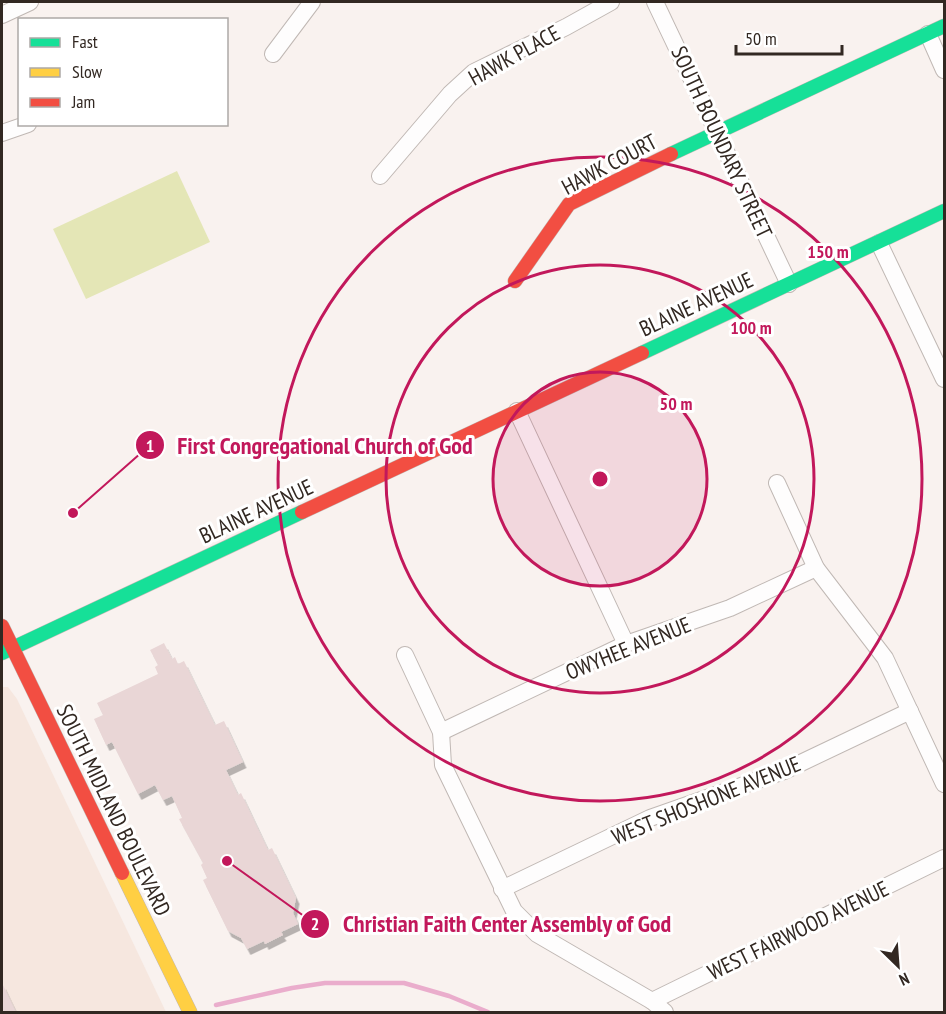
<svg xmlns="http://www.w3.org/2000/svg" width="946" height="1014" font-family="'PT Sans Narrow',sans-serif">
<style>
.built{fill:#f6e7df}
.green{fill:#e4e6b6}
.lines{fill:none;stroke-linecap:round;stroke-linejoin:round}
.stream{stroke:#eaadcc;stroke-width:4.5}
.building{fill:#e9d6d6;filter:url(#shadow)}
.street-casing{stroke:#c0b8b4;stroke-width:18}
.fast-casing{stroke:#c0b8b4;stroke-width:15}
.slow-casing{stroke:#c0b8b4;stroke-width:15}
.jam-casing{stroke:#c0b8b4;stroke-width:15}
.street{stroke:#fefdfd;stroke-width:16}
.fast{stroke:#16e098;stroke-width:14}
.slow{stroke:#ffcf43;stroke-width:14}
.jam{stroke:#f24e42;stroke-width:14}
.ring{fill:none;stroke:#c2185b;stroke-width:3}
.labels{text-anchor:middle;stroke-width:6;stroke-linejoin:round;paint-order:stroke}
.street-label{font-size:22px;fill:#322822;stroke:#fff}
.centre{fill:#c2185b;stroke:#fff;stroke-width:3}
.ring-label{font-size:18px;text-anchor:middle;font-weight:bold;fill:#c2185b;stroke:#fff;stroke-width:6;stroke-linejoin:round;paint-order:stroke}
.leader{fill:none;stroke:#c2185b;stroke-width:2}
.callout-dot{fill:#c2185b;stroke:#fff;stroke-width:2}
.mark-label{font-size:18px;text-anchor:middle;font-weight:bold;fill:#fff}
.callout-label{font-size:24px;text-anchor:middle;font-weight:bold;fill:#c2185b;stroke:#fff;stroke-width:6;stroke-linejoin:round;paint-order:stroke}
</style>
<defs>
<filter id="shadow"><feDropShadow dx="3.5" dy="6" stdDeviation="0" flood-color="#0004"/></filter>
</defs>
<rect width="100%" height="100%" fill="#f9f2ef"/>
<path class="built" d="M2,687H8L17,699L166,1012H2Z"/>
<path class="green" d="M177,171L210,242L86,299L53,229Z"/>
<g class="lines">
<path class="stream" d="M216,1005L292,988L325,983H404L449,996L488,1012"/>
</g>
<g class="building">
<path d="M164,643L172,659L175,657L178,664L184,661L215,725L224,721L243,762L226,770L238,795L241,793L268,850L272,848L296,898L293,913L298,924L281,932L283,935L265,944L264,941L247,949L241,938L228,931L203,880L207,878L201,865L203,863L179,819L182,818L172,796L163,800L155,785L138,794L112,742L106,745L94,719L103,715L97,703L158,674L155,667L158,665L150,650Z"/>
<path d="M2,983L16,1012H2Z"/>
</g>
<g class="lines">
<defs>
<g id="street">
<path d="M655,2L789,284"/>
<path d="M2,15L30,2"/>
<path d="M928,34L944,70"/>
<path d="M273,54L312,2"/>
<path d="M2,133L28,124"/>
<path d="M380,176L450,94L474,72L566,27L611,2"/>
<path d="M879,243L944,379"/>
<path d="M517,411L626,644"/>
<path d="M777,483L816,568L885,658L944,784"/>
<path d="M405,655L441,732L443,765L514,911L537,934L652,1001L665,1012"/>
<path d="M441,732L626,644L730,608L816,568"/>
<path d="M502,889L650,818L784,771L910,711"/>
<path d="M652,1001L944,858"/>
</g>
<g id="fast">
<path d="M671,154L944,26"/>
<path d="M642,353L944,211"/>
<path d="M2,653L302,512"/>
</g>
<path id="slow" d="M122,873L190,1012"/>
<g id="jam">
<path d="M515,281L569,204L671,154"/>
<path d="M302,512L642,353"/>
<path d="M2,626L122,873"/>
</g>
</defs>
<use href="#street" class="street-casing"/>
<use href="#fast" class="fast-casing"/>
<use href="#slow" class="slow-casing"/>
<use href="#jam" class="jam-casing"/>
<use href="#street" class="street"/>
<use href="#fast" class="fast"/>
<use href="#slow" class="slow"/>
<use href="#jam" class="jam"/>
</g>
<circle cx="600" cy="479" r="107" fill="#c2185b" fill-opacity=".12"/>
<g class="ring">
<circle cx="600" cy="479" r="107"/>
<circle cx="600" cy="479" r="214"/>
<circle cx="600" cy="479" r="322"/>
</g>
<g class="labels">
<g class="street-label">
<text transform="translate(514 55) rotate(-29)" y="8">HAWK PLACE</text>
<text transform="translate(722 142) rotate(65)" y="8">SOUTH BOUNDARY STREET</text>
<text transform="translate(609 164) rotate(-28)" y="8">HAWK COURT</text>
<text transform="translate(696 304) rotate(-25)" y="8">BLAINE AVENUE</text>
<text transform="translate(256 511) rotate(-25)" y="8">BLAINE AVENUE</text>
<text transform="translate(628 648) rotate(-22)" y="8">OWYHEE AVENUE</text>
<text transform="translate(706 800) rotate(-22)" y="8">WEST SHOSHONE AVENUE</text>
<text transform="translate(114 810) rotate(64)" y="8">SOUTH MIDLAND BOULEVARD</text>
<text transform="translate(798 930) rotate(-26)" y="8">WEST FAIRWOOD AVENUE</text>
</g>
</g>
<circle cx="600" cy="479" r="9" class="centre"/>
<g class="ring-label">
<text x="828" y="258">150 m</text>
<text x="751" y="334">100 m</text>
<text x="676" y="410">50 m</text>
</g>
<path class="leader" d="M73 513L150 445M227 861L315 924"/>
<g class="callout-dot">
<circle cx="73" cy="513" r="6"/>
<circle cx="227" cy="861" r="6"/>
<circle cx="150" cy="445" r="15"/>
<circle cx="315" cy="924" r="15"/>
</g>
<g class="mark-label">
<text x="150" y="452">1</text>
<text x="315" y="930">2</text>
</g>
<g class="callout-label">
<text x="325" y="454">First Congregational Church of God</text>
<text x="507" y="932">Christian Faith Center Assembly of God</text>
</g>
<rect width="946" height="1014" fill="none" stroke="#322822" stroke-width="6"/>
<rect x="18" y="18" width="210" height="108" fill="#ffffff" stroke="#ada9a7" stroke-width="1.5"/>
<rect x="30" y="38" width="30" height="9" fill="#16e098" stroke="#ada9a7" stroke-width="1.5"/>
<text x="72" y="48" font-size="18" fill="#322822">Fast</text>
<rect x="30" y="68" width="30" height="9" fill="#ffcf43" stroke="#ada9a7" stroke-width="1.5"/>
<text x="72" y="78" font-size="18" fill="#322822">Slow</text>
<rect x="30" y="98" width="30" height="9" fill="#f24e42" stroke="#ada9a7" stroke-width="1.5"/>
<text x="72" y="108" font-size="18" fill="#322822">Jam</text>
<g transform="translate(898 966) rotate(155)" stroke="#ffffff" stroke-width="4.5" paint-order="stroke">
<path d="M0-4.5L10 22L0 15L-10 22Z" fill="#322822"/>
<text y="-9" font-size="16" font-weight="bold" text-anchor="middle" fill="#322822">N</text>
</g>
<path d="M736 45v9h106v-9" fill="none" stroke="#322822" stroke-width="3"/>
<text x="745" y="45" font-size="18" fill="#322822" stroke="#ffffff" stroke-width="4.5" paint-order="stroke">50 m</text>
</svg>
